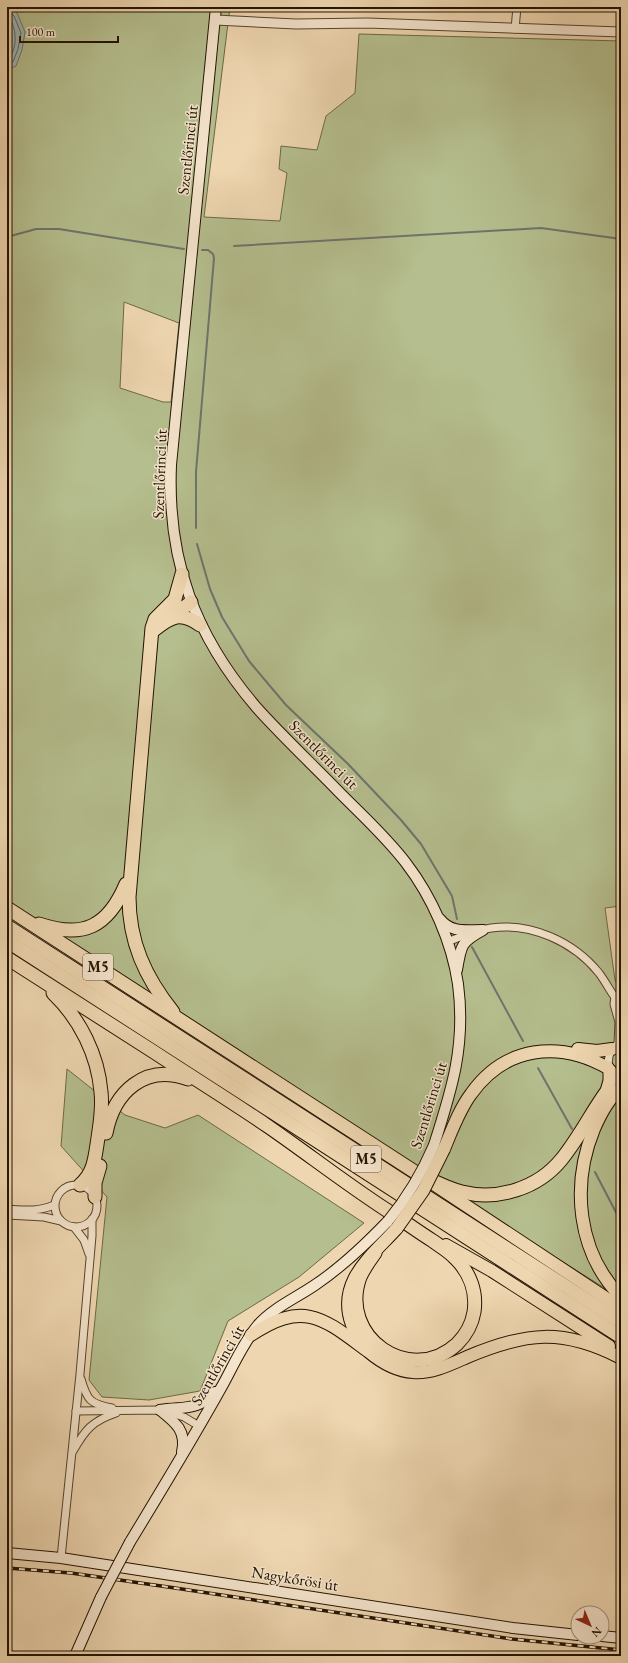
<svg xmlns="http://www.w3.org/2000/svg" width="628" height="1663" font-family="'EB Garamond',serif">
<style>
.green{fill:#b5be8e;stroke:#6c6847;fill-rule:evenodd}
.water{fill:#9eb6b7;stroke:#6d756e}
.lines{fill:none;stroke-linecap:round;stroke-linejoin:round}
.shore{stroke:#60645c;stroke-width:1}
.stream{stroke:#6d756e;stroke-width:2}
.minor-casing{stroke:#56442c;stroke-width:9}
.tertiary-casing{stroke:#56442c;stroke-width:11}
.secondary-casing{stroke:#231300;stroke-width:12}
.primary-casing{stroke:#231300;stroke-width:14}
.motorway-casing{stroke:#231300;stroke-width:15}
.minor{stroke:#f4e4cc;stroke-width:7}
.tertiary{stroke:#f4e4cc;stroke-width:9}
.secondary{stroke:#f4e4cc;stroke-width:10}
.primary{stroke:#eed6b0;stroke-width:12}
.motorway{stroke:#eed6b0;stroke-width:13}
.rail-casing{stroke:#231300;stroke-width:3.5}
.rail{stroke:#f4e4cc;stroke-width:2;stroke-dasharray:6;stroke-linecap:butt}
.secondary-bridge-casing{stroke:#231300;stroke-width:12;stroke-linecap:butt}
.primary-bridge-casing{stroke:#231300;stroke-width:14;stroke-linecap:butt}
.secondary-bridge{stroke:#f4e4cc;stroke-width:10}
.primary-bridge{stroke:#eed6b0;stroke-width:12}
.labels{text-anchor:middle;stroke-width:3;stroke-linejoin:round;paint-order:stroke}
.shield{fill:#f4e4cc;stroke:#62523d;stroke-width:1}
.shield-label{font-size:15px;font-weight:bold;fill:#231300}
.street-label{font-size:16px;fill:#231300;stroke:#f4e4cc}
</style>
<rect width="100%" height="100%" fill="#eed6b0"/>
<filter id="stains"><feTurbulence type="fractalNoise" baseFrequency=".005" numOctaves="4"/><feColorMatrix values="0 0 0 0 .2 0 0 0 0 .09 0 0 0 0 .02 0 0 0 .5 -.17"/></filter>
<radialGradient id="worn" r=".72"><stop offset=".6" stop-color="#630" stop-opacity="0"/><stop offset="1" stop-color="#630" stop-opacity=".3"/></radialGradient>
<g class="green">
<path d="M7,7H230L204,217L280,221L287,173L279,169L281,146L317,150L326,116L355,93L359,34L621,41V906L605,908L615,980L621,991V1292H611L518,1234L7,902ZM124,302L179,323L171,402H163L120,388Z"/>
<path d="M67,1069L125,1115L165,1128L198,1115L364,1223L299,1277L228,1321L200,1391L149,1400L102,1397L89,1380L107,1197L61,1146Z"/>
</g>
<path class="water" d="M7,7H10L17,13L25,32L22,50L16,66L7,70Z"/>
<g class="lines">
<g class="shore">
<path d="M7,16C18,25 18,52 7,60"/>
<path d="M7,66L13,62L18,49L21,33L14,16L9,11L8,7"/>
</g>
<g class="stream">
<path d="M7,237L36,229H59L184,249"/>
<path d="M234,246L541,228L621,239"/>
<path d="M196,528V472L214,258L213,254L208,250H202"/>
<path d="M197,544L210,589L222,617L249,661L286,705L348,764L401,820L421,844L452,896L457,919"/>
<path d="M472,947L523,1041"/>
<path d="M538,1068L572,1129"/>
<path d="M595,1172L621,1222"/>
</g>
<defs>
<g id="minor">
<path d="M515,29L517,7"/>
<path d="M447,942C461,937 476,930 491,928C531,922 574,942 599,973C605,981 609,989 614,996C616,1000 619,1003 621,1007"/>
<path d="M615,997L614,1004L619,1022L618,1044"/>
<path d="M621,1042C604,1051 604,1074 621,1082"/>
<circle cx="76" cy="1206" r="21"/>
<path d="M7,1209C24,1210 38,1212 54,1205"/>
<path d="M7,1215L44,1217L61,1221"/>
<path d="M74,1227L84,1240L89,1254"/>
<path d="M81,1379C87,1400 90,1404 112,1408"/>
<path d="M76,1411L160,1410L184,1417L199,1426"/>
<path d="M73,1451C85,1430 92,1421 116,1413"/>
<path d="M61,1558L80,1374L92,1236V1219"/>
</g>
<path id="tertiary" d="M215,20L296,24L367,23L621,32"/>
<g id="secondary">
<path d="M216,7L171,465C167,561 195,636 257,708C284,738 314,766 342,795C364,817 387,838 406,863C432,897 452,942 458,984C466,1045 452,1089 434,1145"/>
<path d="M440,919C451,933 465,930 482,930"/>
<path d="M457,970C461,945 461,942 483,930"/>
<path d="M160,1410C184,1406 196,1412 215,1392"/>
<path d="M160,1410C175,1422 187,1431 182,1452"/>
<path d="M130,1542C161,1491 192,1440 221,1388C233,1367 242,1344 258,1325C273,1308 296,1298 315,1285C342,1267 365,1245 388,1221"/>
<path d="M7,1553L61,1558L513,1628L578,1635"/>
<path d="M602,1636L621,1638"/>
<path d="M75,1656L101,1597"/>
</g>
<g id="primary">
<path d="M578,1049L597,1051L612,1049"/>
<path d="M621,1088C609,1098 600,1115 594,1129C571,1185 577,1252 621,1297"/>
<path d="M444,1149C452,1130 459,1110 471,1094C505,1046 559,1040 608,1068"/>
<path d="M435,1185L621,1308"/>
<path d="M446,1245L492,1271L609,1346"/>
<path d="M251,1335C305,1299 324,1319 369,1352C381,1362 397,1371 413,1372C431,1374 451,1364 467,1357C526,1332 563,1328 621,1358"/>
<path d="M361,1345C358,1338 355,1332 352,1325C336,1281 372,1256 397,1228"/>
</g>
<g id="motorway">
<path d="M167,615L186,606L191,602"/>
<path d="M154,630C171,616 181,611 200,625"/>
<path d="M7,908L415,1172C430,1179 445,1188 462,1192C498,1201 538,1188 561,1160C579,1138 591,1113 607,1091L610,1081V1071"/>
<path d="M39,924C83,939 108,927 126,884"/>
<path d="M7,926L621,1322"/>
<path d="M7,941L621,1337"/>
<path d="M7,958C56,989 105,1021 154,1052C192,1077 231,1101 269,1127C308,1154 345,1183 385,1209C401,1219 417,1231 433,1241C441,1247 449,1251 456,1259C470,1273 477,1292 474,1312C472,1324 466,1335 457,1344C410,1387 338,1337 360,1277C364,1268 370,1260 375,1253"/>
<path d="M53,993C80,1019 98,1055 101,1092C103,1108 100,1123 98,1138C95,1156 95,1172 80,1185"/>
<path d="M173,1012C145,977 129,942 129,897L152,628L155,619L175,599L182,574"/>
<path d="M106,1133C114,1092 145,1063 188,1079"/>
<path d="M95,1197V1183L100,1166"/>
</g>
</defs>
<use href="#minor" class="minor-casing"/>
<use href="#tertiary" class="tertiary-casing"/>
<use href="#secondary" class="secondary-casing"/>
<use href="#primary" class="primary-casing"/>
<use href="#motorway" class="motorway-casing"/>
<use href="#minor" class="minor"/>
<use href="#tertiary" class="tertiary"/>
<use href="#secondary" class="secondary"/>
<use href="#primary" class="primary"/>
<use href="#motorway" class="motorway"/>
<defs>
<path id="rail" d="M7,1568L71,1573L175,1588L512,1639L621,1650"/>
</defs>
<use href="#rail" class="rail-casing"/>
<use href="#rail" class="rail"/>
<defs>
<g id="secondary-bridge">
<path d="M388,1221C407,1198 422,1173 434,1145"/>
<path d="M101,1597L130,1542"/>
</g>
<path id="primary-bridge" d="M397,1228L423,1191L444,1149"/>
</defs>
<use href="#secondary-bridge" class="secondary-bridge-casing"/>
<use href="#primary-bridge" class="primary-bridge-casing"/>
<use href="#secondary-bridge" class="secondary-bridge"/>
<use href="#primary-bridge" class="primary-bridge"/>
</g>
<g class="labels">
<g class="shield">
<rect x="83" y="954" width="30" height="26" rx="3"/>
<rect x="351" y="1146" width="30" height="26" rx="3"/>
</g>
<g class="shield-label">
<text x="98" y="972">M5</text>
<text x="366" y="1164">M5</text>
</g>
<g class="street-label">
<text transform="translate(187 150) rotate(-84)" y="6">Szentlőrinci út</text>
<text transform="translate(159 474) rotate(-88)" y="6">Szentlőrinci út</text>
<text transform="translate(324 754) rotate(45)" y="6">Szentlőrinci út</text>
<text transform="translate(428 1105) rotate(-73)" y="6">Szentlőrinci út</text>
<text transform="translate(217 1365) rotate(-60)" y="6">Szentlőrinci út</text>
<text transform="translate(295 1578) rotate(9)" y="6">Nagykőrösi út</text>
</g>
</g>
<rect width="628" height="1663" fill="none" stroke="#eed6b0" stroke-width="24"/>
<rect x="8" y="8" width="612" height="1647" fill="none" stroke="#231300" stroke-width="2"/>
<rect x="12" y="12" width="604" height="1639" fill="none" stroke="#231300"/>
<g transform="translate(590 1625) rotate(136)"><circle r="19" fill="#f4e4cc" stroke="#a0907a"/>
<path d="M0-3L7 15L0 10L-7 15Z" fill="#8f2418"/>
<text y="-6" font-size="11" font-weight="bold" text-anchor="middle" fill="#231300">N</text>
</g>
<path d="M20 36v6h98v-6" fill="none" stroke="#231300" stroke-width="2"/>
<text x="26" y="36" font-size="12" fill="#231300" stroke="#f4e4cc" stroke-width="3" paint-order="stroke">100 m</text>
<rect width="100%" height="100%" filter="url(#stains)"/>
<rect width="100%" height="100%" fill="url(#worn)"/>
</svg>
